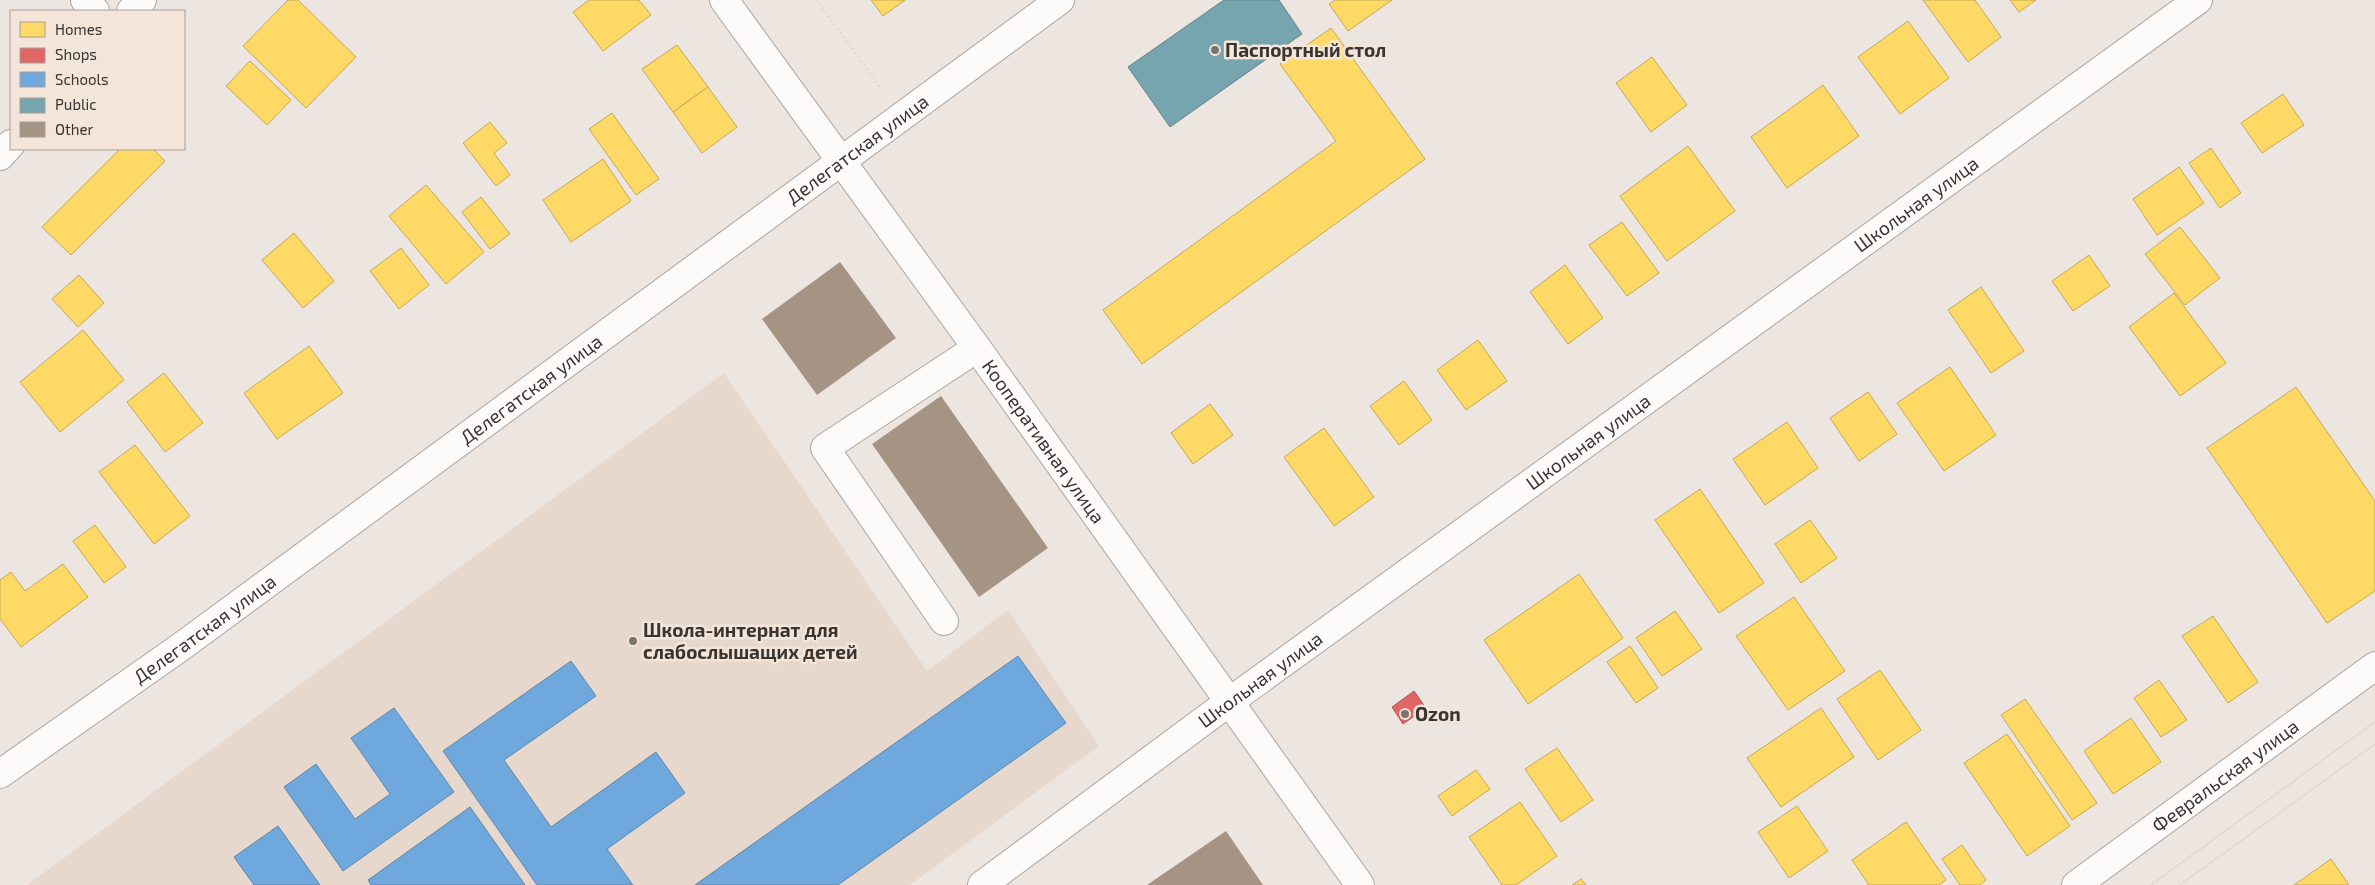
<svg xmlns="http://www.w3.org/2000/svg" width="2375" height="885" font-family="'Exo 2',sans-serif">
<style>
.built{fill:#e7d8cd}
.homes{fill:#ffd966;stroke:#c4a856}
.shops{fill:#e06666;stroke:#ae5756}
.schools{fill:#6fa8dc;stroke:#5f86a9}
.public{fill:#76a5af;stroke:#648389}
.building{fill:#a59384}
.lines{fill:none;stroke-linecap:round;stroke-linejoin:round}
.minor-casing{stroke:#aba5a1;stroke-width:30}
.path{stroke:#d6d3d2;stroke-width:3;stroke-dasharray:1 4;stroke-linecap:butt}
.minor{stroke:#fcfbfa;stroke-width:28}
.tram{stroke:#d1cfcd;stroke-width:1}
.poi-dot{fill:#79736e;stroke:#f3e5da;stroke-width:2}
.labels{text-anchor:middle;stroke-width:5;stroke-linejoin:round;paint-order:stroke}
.poi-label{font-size:19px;font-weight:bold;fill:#3a3531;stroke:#f3e5da;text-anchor:start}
.street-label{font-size:19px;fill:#3a3531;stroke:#f3e5da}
</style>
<rect width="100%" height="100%" fill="#ede6e0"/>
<path class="built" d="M724,373L927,671L1008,610L1099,746L910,885H27Z"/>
<g class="homes">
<path d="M288,0H298L356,57L306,108L243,46Z"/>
<path d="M589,0H639L651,15L603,51L573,12Z"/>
<path d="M871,0H905L883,16Z"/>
<path d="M1335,0H1392L1348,31L1329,4Z"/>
<path d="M1923,0H1975L2001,37L1968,62Z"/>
<path d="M2010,0H2036L2019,12Z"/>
<path d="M1908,21L1949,78L1900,114L1858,57Z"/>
<path d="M1331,28L1425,159L1142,364L1103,310L1336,141L1280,64Z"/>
<path d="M677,45L708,87L673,112L642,69Z"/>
<path d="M1652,57L1687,105L1651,132L1616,83Z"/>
<path d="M250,61L291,100L267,125L226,86Z"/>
<path d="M1823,85L1859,136L1787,188L1751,137Z"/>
<path d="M708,87L737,127L702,153L673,112Z"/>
<path d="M2283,94L2304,125L2262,153L2241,123Z"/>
<path d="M612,113L659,179L636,195L589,129Z"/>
<path d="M490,122L507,143L494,153L510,175L496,186L463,143Z"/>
<path d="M1688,146L1735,211L1667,261L1620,196Z"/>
<path d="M2211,148L2241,193L2220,208L2189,163Z"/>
<path d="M120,149H153L165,161L71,255L42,227Z"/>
<path d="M603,159L631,201L571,242L543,200Z"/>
<path d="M2179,167L2204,203L2157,235L2133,199Z"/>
<path d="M426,185L484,252L446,284L389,216Z"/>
<path d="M481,197L510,234L490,249L462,212Z"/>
<path d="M1622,222L1659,273L1627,296L1589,245Z"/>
<path d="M2180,227L2220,278L2185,305L2145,254Z"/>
<path d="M294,233L334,281L303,308L262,260Z"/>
<path d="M401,248L429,285L399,309L370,271Z"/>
<path d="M2089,255L2110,286L2073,311L2052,281Z"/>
<path d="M1565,265L1603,318L1568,344L1530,292Z"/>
<path d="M79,275L104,303L78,327L52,299Z"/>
<path d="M1981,287L2024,351L1991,373L1948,310Z"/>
<path d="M2174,293L2226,363L2180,396L2129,327Z"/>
<path d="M83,330L124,380L60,432L20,382Z"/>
<path d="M1478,340L1507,381L1466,410L1437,370Z"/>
<path d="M309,346L343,393L277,439L244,393Z"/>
<path d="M1950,367L1996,435L1944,471L1897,403Z"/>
<path d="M164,373L203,423L165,452L127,402Z"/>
<path d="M1404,381L1432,420L1399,445L1370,406Z"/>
<path d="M2296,387L2375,501V591L2327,623L2207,448Z"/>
<path d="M1868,392L1897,434L1859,461L1830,418Z"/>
<path d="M1210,404L1233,435L1193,464L1171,433Z"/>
<path d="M1787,422L1818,468L1765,505L1733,459Z"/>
<path d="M1324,428L1374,497L1334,526L1284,457Z"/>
<path d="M135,445L190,516L154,544L99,472Z"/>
<path d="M1700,489L1764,583L1719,613L1655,520Z"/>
<path d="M1810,520L1837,558L1801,583L1775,544Z"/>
<path d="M95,525L126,567L104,583L73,541Z"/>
<path d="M63,564L88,597L21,647L0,619V580L11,572L25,591Z"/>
<path d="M1579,574L1623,638L1528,704L1484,640Z"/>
<path d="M1794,597L1845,671L1788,710L1736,636Z"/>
<path d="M1675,611L1702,649L1662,676L1636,638Z"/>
<path d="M2213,616L2258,682L2228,703L2182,636Z"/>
<path d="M1630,646L1658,688L1636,703L1607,662Z"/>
<path d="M1880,670L1921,730L1878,760L1837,699Z"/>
<path d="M2159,680L2187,720L2161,737L2134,698Z"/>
<path d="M2025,699L2097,803L2072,820L2001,715Z"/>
<path d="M1821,708L1854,757L1781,807L1747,758Z"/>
<path d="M2131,718L2161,762L2113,794L2084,751Z"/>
<path d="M2007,734L2070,826L2027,856L1964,763Z"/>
<path d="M1557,748L1593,800L1561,822L1525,769Z"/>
<path d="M1476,770L1490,789L1452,816L1438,796Z"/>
<path d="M1520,802L1557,856L1516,885H1502L1469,837Z"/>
<path d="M1797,806L1828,851L1789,878L1758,832Z"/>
<path d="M1906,822L1946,880L1939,885H1869L1852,860Z"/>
<path d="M1962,845L1986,880L1980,885H1960L1942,859Z"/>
<path d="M2331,859L2349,885H2294Z"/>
<path d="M1581,879L1586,885H1572Z"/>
</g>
<path class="shops" d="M1414,691L1426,708L1403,724L1392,707Z"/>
<g class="schools">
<path d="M1018,656L1066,723L838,885H695Z"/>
<path d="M571,661L596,696L504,760L551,827L656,752L685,793L607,849L633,885H537L443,751Z"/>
<path d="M394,708L454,792L343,871L284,787L316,764L355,819L390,794L351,738Z"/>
<path d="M470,807L525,885H371L368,880Z"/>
<path d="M278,826L320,885H254L234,857Z"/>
</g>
<path class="public" d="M1224,0H1279L1302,34L1170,127L1128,67Z"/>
<g class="building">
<path d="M840,262L896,338L817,395L762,319Z"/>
<path d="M941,396L1048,548L979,597L872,444Z"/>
<path d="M1226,831L1263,885H1147Z"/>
</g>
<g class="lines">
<defs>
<g id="minor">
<path d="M85,0L95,11"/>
<path id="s1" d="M724,0L977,348L1360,885"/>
<path d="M131,11L142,0"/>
<path d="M0,156L11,144"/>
<path d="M944,621L825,448L977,348"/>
<path id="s2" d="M0,774L182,646L1060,0"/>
<path id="s3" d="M982,885L1229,702L2198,0"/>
<path id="s4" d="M2076,885L2375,666"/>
</g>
</defs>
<use href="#minor" class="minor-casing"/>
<path class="path" d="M817,0L881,89"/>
<use href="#minor" class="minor"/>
<g class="tram">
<path d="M2151,885L2375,722"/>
<path d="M2180,885L2375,744"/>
</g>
</g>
<g class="poi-dot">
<circle cx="1215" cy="50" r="5"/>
<circle cx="633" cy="641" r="5"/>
<circle cx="1405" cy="714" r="5"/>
</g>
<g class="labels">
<g class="poi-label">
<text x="1225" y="57">Паспортный стол</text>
<text x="643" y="637">Школа-интернат для<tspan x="643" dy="22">слабослышащих детей</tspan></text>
<text x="1415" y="721">Ozon</text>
</g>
<g class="street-label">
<text dy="7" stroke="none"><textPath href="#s2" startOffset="1061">Делегатская улица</textPath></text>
<text dy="7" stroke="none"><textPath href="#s3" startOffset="1156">Школьная улица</textPath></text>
<text dy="7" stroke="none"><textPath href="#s2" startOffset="656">Делегатская улица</textPath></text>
<text dy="7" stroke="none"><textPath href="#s1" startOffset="545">Кооперативная улица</textPath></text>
<text dy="7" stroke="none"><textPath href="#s3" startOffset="751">Школьная улица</textPath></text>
<text dy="7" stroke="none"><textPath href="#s2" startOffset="251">Делегатская улица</textPath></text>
<text dy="7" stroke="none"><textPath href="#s3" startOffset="346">Школьная улица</textPath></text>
<text dy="7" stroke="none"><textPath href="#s4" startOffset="185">Февральская улица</textPath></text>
</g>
</g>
<rect x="10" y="10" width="175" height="140" fill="#f3e5da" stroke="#a99f96"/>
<rect x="20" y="22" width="25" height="15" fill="#ffd966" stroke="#a99f96"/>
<text x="55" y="35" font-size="15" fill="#3a3531">Homes</text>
<rect x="20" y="48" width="25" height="15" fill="#e06666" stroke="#a99f96"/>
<text x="55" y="60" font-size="15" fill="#3a3531">Shops</text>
<rect x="20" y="72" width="25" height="15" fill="#6fa8dc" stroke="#a99f96"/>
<text x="55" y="85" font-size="15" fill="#3a3531">Schools</text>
<rect x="20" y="98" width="25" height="15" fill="#76a5af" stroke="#a99f96"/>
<text x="55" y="110" font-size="15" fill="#3a3531">Public</text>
<rect x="20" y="122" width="25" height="15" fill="#a59384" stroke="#a99f96"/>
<text x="55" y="135" font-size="15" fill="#3a3531">Other</text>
</svg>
